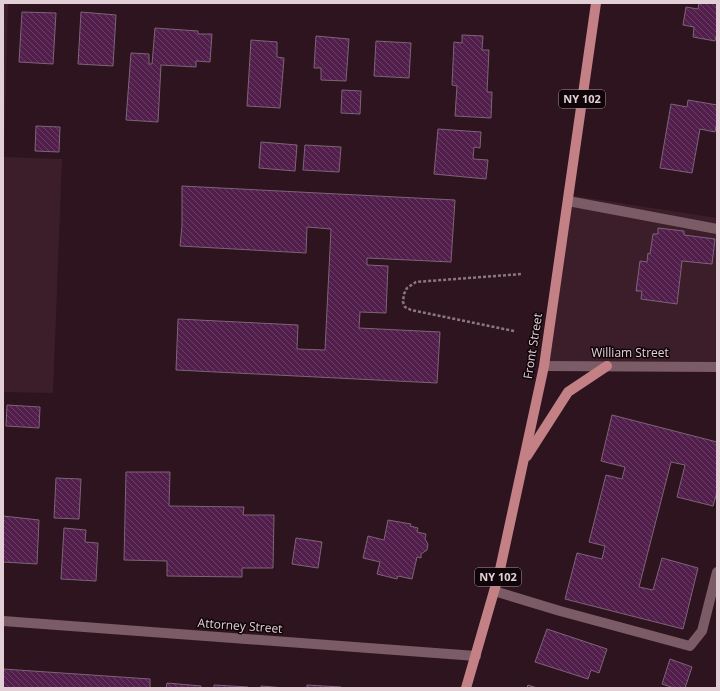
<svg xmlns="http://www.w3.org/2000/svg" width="720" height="691" font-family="'Open Sans',sans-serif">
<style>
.built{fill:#3c1e2a}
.building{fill:url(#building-back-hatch);stroke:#7c6478}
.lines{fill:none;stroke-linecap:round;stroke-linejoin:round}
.path{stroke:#8c777e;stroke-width:2.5;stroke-dasharray:3 2;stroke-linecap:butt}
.service{stroke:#7a5b66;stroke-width:10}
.minor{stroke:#7a5b66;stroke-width:10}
.tertiary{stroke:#7a5b66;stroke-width:10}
.primary{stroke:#c38085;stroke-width:10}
.labels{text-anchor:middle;stroke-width:3;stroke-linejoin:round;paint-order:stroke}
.shield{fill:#0f0508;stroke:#a39398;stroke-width:1}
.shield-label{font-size:11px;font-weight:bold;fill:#e3d0d6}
.street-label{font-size:12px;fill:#e3d0d6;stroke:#0f0508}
</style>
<defs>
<pattern id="building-back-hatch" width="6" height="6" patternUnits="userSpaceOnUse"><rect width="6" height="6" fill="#521e4b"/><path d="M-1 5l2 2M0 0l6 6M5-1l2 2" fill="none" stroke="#6b3e64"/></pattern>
</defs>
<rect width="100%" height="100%" fill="#2d141e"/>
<g class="built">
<path d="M3,3H8L4,157L62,159L53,393L3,392Z"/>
<path d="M568,195L717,218V367L544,366Z"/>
</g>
<g class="building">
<path d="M699,3H717V33L715,41L693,37L694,27L683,25L686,7L698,9Z"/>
<path d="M22,12L56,13L53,64L19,62Z"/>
<path d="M81,12L116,15L113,66L78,64Z"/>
<path d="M155,28L198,31V34H212L210,62L196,61V67L161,65L158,122L126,120L131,53L149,54V64H152Z"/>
<path d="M462,35L483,36L482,50H489L487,92H492L491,118L455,116L457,86L452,85L454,42L462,43Z"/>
<path d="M316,36L349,39L346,81L321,80V68H314Z"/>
<path d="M251,40L277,42V57L284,58L280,108L247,106Z"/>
<path d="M376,41L411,43L409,78L374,76Z"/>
<path d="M342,90L361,91L360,114L341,113Z"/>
<path d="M688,100L717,105V122L715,132L700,129L692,173L660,168L671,104L687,107Z"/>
<path d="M36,126L60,127L59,152L35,151Z"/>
<path d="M438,129L481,132L480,148L474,147L473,159L488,160L486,179L434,174Z"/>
<path d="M261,142L297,145L295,171L259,168Z"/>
<path d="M305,145L341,147L339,172L303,170Z"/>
<path d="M182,186L455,200L451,262L367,258V265L388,266L386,313L360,312L359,328L440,332L437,383L176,370L178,319L298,325L297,349L325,350L331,229L307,227L306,253L180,246L182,226Z"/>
<path d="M658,228L684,231V235L715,239L712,264L682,261L677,304L641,299L642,291H636L640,261L647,262L648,253L650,254L653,234H658Z"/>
<path d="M7,405L40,407L39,428L6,426Z"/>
<path d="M612,415L717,442V492L713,506L677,497L685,465L671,462L639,587L653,590L662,558L698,568L683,629L565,599L577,553L602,559L605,546L589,542L606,475L622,479L625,467L601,461Z"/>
<path d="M126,472H170L169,506L244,507L243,515H274L273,568H242V577L167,576V561L124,560Z"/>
<path d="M56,478L81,479L79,519L54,518Z"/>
<path d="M3,516L39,520L37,564L3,562Z"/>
<path d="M388,520L411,524L410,526L418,528L417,532L426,534L425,539L428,544L427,550L421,554V558L417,557L412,579L398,576L397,579L377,574L380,562L363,558L368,536L384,540Z"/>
<path d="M64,528L86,530L85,542L98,543L96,581L61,579Z"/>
<path d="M296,538L322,542L318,568L292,564Z"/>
<path d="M547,629L607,649L599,673L591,670L588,679L535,662Z"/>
<path d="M670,659L692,667L685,688H674L662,684Z"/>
<path d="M3,669L150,679V688H3Z"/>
<path d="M167,683L201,686L200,688H166Z"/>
<path d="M214,685L248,687V688H214Z"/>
<path d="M307,685L341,687V688H307Z"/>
<path d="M528,685L537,688H527Z"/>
<path d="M261,686L285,688H261Z"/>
</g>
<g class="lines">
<path class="path" d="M514,331L411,310L405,307L403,302L404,294L407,288L416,282L522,274"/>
<g class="service">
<path d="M568,201L717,229"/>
<path d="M494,591L560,611L690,646L702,631L717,572"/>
</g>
<path class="minor" d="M3,621L476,656"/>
<path class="tertiary" d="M544,366L717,367"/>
<g class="primary">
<path d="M527,456L568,392L607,366"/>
<path d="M466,688L499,574L544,366L596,3"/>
</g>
</g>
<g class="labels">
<g class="shield">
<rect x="559" y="90" width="46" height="18" rx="3"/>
<rect x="475" y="568" width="46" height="18" rx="3"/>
</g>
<g class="shield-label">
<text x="582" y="103">NY 102</text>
<text x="498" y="581">NY 102</text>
</g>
<g class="street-label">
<text transform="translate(533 346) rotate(-81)" y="4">Front Street</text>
<text x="630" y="357">William Street</text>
<text transform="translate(240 626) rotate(4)" y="4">Attorney Street</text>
</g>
</g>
<rect width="720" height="691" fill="none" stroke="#e3d0d6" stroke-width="8"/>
</svg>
